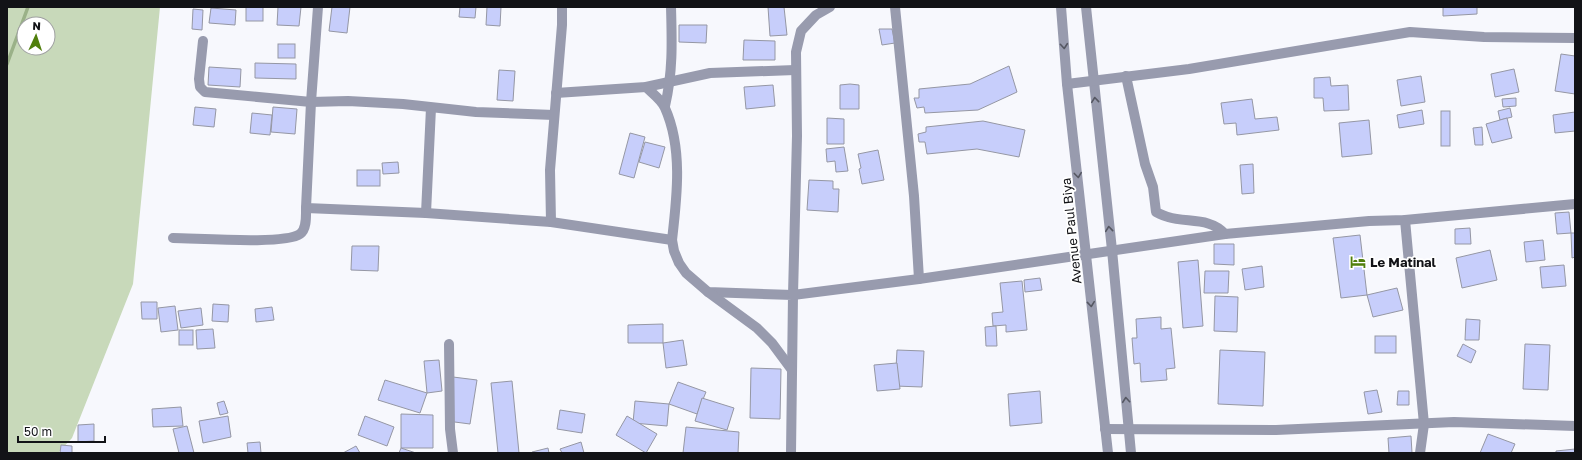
<svg xmlns="http://www.w3.org/2000/svg" width="1582" height="460" font-family="'Golos Text',sans-serif">
<style>
.green{fill:#c8d9ba;fill-rule:evenodd}
.lines{fill:none;stroke-linecap:round;stroke-linejoin:round}
.stream{stroke:#9ab188;stroke-width:3.5}
.building{fill:#c7cefb;stroke:#9597a4}
.minor{stroke:#989bae;stroke-width:10}
.oneway{stroke:#555762}
.labels{text-anchor:middle;stroke-width:3.5;stroke-linejoin:round;paint-order:stroke}
.street-label{font-size:13px;fill:#121317;stroke:#fff}
.poi-label{font-size:13px;font-weight:bold;fill:#121317;stroke:#fff;text-anchor:start}
</style>
<rect width="100%" height="100%" fill="#f7f8fd"/>
<path class="green" d="M7,7H160L133,284L72,438L58,453H7ZM24,24H48V48H24Z"/>
<g class="lines">
<path class="stream" d="M7,64L28,7"/>
</g>
<g class="building">
<rect x="246" y="7" width="17" height="14"/>
<path d="M278,7H301L299,26L277,25Z"/>
<path d="M332,7H350L347,33L329,31Z"/>
<path d="M460,7H476L475,18L459,17Z"/>
<path d="M487,7H501L500,26L486,25Z"/>
<path d="M768,7H784L787,35L770,36Z"/>
<path d="M1443,7H1477V14L1443,16Z"/>
<path d="M211,8L236,10L235,25L209,23Z"/>
<path d="M193,9L203,10L202,30L192,29Z"/>
<path d="M679,25H707L706,43L679,42Z"/>
<path d="M879,29H892L895,43L882,45Z"/>
<path d="M744,40L775,41V60H743Z"/>
<rect x="278" y="44" width="17" height="14"/>
<path d="M1561,54L1575,56V94L1555,91Z"/>
<path d="M255,63L296,64V79L255,78Z"/>
<path d="M1009,66L1017,92L978,110L925,113L924,107L917,108L914,98H919V89L970,84Z"/>
<path d="M209,67L241,69L240,87L208,85Z"/>
<path d="M1514,69L1519,92L1495,97L1491,74Z"/>
<path d="M499,70L515,71L513,101L497,100Z"/>
<path d="M1421,76L1425,102L1401,106L1397,80Z"/>
<path d="M1330,77L1331,86L1348,85L1349,110L1324,111L1323,98H1314V78Z"/>
<path d="M850,84L859,85V109H840V85Z"/>
<path d="M773,85L775,106L746,109L744,87Z"/>
<path d="M1516,98V106L1503,107L1502,99Z"/>
<path d="M1252,99L1255,119L1277,117L1279,130L1237,135L1236,123L1224,124L1221,103Z"/>
<path d="M195,107L216,109L214,127L193,125Z"/>
<path d="M273,107L297,109L295,134L271,132Z"/>
<path d="M1510,108L1512,117L1500,120L1498,111Z"/>
<path d="M1422,110L1424,124L1399,128L1397,115Z"/>
<rect x="1441" y="111" width="9" height="35"/>
<path d="M1575,112V131L1555,133L1553,115Z"/>
<path d="M252,113L272,115L270,135L250,133Z"/>
<path d="M827,118L844,119V144H827Z"/>
<path d="M1507,118L1512,138L1492,143L1486,124Z"/>
<path d="M1369,120L1372,154L1342,157L1339,123Z"/>
<path d="M983,121L1025,130L1019,157L977,149L927,154L925,142H919L918,134L926,132V127Z"/>
<path d="M1482,127L1483,145H1475L1473,128Z"/>
<path d="M630,133L645,137L634,178L619,174Z"/>
<path d="M645,142L665,147L659,168L639,162Z"/>
<path d="M844,147L848,171L836,172L835,161L827,162L826,149Z"/>
<path d="M878,150L884,180L862,184L859,169L861,168L858,154Z"/>
<path d="M398,162L399,173L383,174L382,163Z"/>
<path d="M1253,164L1254,193L1242,194L1240,165Z"/>
<rect x="357" y="170" width="23" height="16"/>
<path d="M809,180L833,181V189H839L838,212L807,210Z"/>
<path d="M1569,212L1571,233L1557,234L1555,213Z"/>
<path d="M1470,228L1471,244H1455V229Z"/>
<path d="M1571,233H1575V257L1572,258Z"/>
<path d="M1360,235L1367,295L1341,298L1333,238Z"/>
<path d="M1543,240L1545,260L1526,262L1524,242Z"/>
<path d="M1214,244H1234V265L1214,264Z"/>
<path d="M352,246H379L378,271L351,270Z"/>
<path d="M1490,250L1497,280L1462,288L1456,258Z"/>
<path d="M1198,260L1203,326L1183,328L1178,262Z"/>
<path d="M1564,265L1566,286L1542,288L1540,267Z"/>
<path d="M1262,266L1264,287L1245,290L1242,269Z"/>
<path d="M1205,271H1229L1228,293H1204Z"/>
<path d="M1040,278L1042,290L1025,292L1024,280Z"/>
<path d="M1022,281L1027,330L1006,332V325L993,326L992,313L1003,312L1000,283Z"/>
<path d="M1397,288L1403,310L1373,317L1367,295Z"/>
<path d="M1215,296L1238,297L1237,332L1214,331Z"/>
<path d="M141,302H157V319H142Z"/>
<path d="M213,304L229,305L228,322L212,321Z"/>
<path d="M175,306L178,330L161,332L158,308Z"/>
<path d="M272,307L274,320L256,322L255,309Z"/>
<path d="M201,308L203,325L181,328L178,311Z"/>
<path d="M1161,317V329L1171,328L1175,368L1166,369L1167,380L1141,382L1140,363L1134,364L1132,338H1137L1136,319Z"/>
<path d="M1466,319L1480,320L1479,340H1465Z"/>
<path d="M663,324V343H628V325Z"/>
<path d="M996,326L997,346H986L985,327Z"/>
<path d="M213,329L215,348L197,349L196,330Z"/>
<rect x="179" y="330" width="14" height="15"/>
<rect x="1375" y="336" width="21" height="17"/>
<path d="M683,340L687,365L666,368L663,343Z"/>
<path d="M1463,344L1476,351L1471,363L1457,356Z"/>
<path d="M1525,344L1550,345L1548,390L1523,389Z"/>
<path d="M897,350L924,351L922,387L895,386Z"/>
<path d="M1220,350L1265,352L1263,406L1218,404Z"/>
<path d="M439,360L442,391L427,393L424,361Z"/>
<path d="M897,363L900,389L877,391L874,365Z"/>
<path d="M751,368L781,369L780,419L750,418Z"/>
<path d="M453,377L477,380L470,424L447,421Z"/>
<path d="M385,380L427,393L420,413L378,400Z"/>
<path d="M512,381L519,453H498L491,383Z"/>
<path d="M678,382L706,392L697,414L669,404Z"/>
<path d="M1377,390L1382,412L1368,414L1364,392Z"/>
<path d="M1040,391L1042,423L1010,426L1008,394Z"/>
<path d="M1398,391H1409V405H1397Z"/>
<path d="M702,398L734,408L727,430L695,421Z"/>
<path d="M224,401L228,413L220,415L217,403Z"/>
<path d="M635,401L669,404L667,426L633,423Z"/>
<path d="M181,407L183,426L153,427L152,409Z"/>
<path d="M560,410L585,414L582,433L557,429Z"/>
<path d="M401,414L433,415V448H401Z"/>
<path d="M228,416L231,437L203,443L199,421Z"/>
<path d="M365,416L394,427L387,446L358,435Z"/>
<path d="M627,416L657,434L646,453L616,435Z"/>
<path d="M94,424V441L78,442V425Z"/>
<path d="M187,426L194,453H179L173,429Z"/>
<path d="M686,427L739,432L738,453H683Z"/>
<path d="M1488,434L1515,444L1511,453H1480Z"/>
<path d="M1411,436L1412,453H1389L1388,438Z"/>
<path d="M260,442L261,453H248L247,443Z"/>
<path d="M581,442L584,453H562L560,449Z"/>
<path d="M61,445L72,446V453H60Z"/>
<path d="M356,446L360,453H343Z"/>
<path d="M401,448L416,453H399Z"/>
<path d="M548,448L549,453H532V452Z"/>
<path d="M1575,449V453H1556V451Z"/>
</g>
<g class="lines">
<g class="minor">
<path d="M318,7L311,102L306,208L426,213L551,222L672,240L674,251L679,263L686,273L708,292L793,295L791,453"/>
<path d="M830,7L816,15L801,31L796,52L797,136L793,295L919,279L1225,234L1369,221L1405,220L1575,204"/>
<path d="M895,7L914,196L919,279"/>
<path d="M1061,7L1067,84L1108,453"/>
<path d="M1086,7L1112,250L1131,453"/>
<path d="M203,41L199,79L200,87L205,92L311,102L348,101L403,104L476,112L554,115"/>
<path d="M1126,76L1145,164L1153,187L1156,212C1160,214 1164,216 1168,217C1187,223 1210,217 1225,234"/>
<path d="M1067,84L1189,69L1410,32L1484,37L1575,38"/>
<path d="M646,87C652,93 662,100 665,108C683,148 677,197 672,240"/>
<path d="M556,93L646,87L710,73L795,70"/>
<path d="M665,106C673,72 672,42 671,7"/>
<path d="M426,213L431,108"/>
<path d="M1405,220L1424,424L1420,453"/>
<path d="M551,222L550,170L562,25V7"/>
<path d="M173,238C196,238 285,245 300,234C307,229 306,216 306,208"/>
<path d="M708,292L757,328L772,343L792,370"/>
<path d="M449,344L450,429L453,453"/>
<path d="M1105,429L1276,430L1454,422L1575,426"/>
</g>
</g>
<defs><path id="oneway-chevron" d="M-2-3.5L2.5 0L-2 3.5" fill="none" stroke-width="1.6" stroke-linecap="round" stroke-linejoin="round"/></defs>
<g class="oneway">
<use href="#oneway-chevron" transform="translate(1064 46) rotate(85)"/>
<use href="#oneway-chevron" transform="translate(1095 100) rotate(-96)"/>
<use href="#oneway-chevron" transform="translate(1078 175) rotate(83)"/>
<use href="#oneway-chevron" transform="translate(1109 229) rotate(-96)"/>
<use href="#oneway-chevron" transform="translate(1091 304) rotate(84)"/>
<use href="#oneway-chevron" transform="translate(1126 400) rotate(-95)"/>
</g>
<defs>
<symbol id="hotel-bare" viewBox="-9 -9 18 18"><path d="M-6-4.5h1.5V1H6V5H4.5V3h-9V5H-6ZM-4 0a1.8 1.8 0 1 1 3.6 0ZM.5 0V-2.5h3Q6-2.5 6 0Z" fill="#507f0c" stroke="#fff" stroke-width="2.5" paint-order="stroke"/></symbol>
</defs>
<g fill-rule="evenodd">
<use href="#hotel-bare" x="1347" y="251" width="22" height="22"/>
</g>
<g class="labels">
<g class="street-label">
<text transform="translate(1071 231) rotate(-96)" y="5">Avenue Paul Biya</text>
</g>
<g class="poi-label">
<text x="1370" y="267">Le Matinal</text>
</g>
</g>
<rect width="1582" height="460" fill="none" stroke="#121317" stroke-width="16"/>
<g transform="translate(36 36) rotate(3)"><circle r="19" fill="#ffffff" stroke="#a0a1a2"/>
<path d="M0-3L7 15L0 10L-7 15Z" fill="#507f0c"/>
<text y="-6" font-size="11" font-weight="bold" text-anchor="middle" fill="#121317">N</text>
</g>
<path d="M18 436v6h87v-6" fill="none" stroke="#121317" stroke-width="2"/>
<text x="24" y="436" font-size="12" fill="#121317" stroke="#ffffff" stroke-width="3" paint-order="stroke">50 m</text>
</svg>
